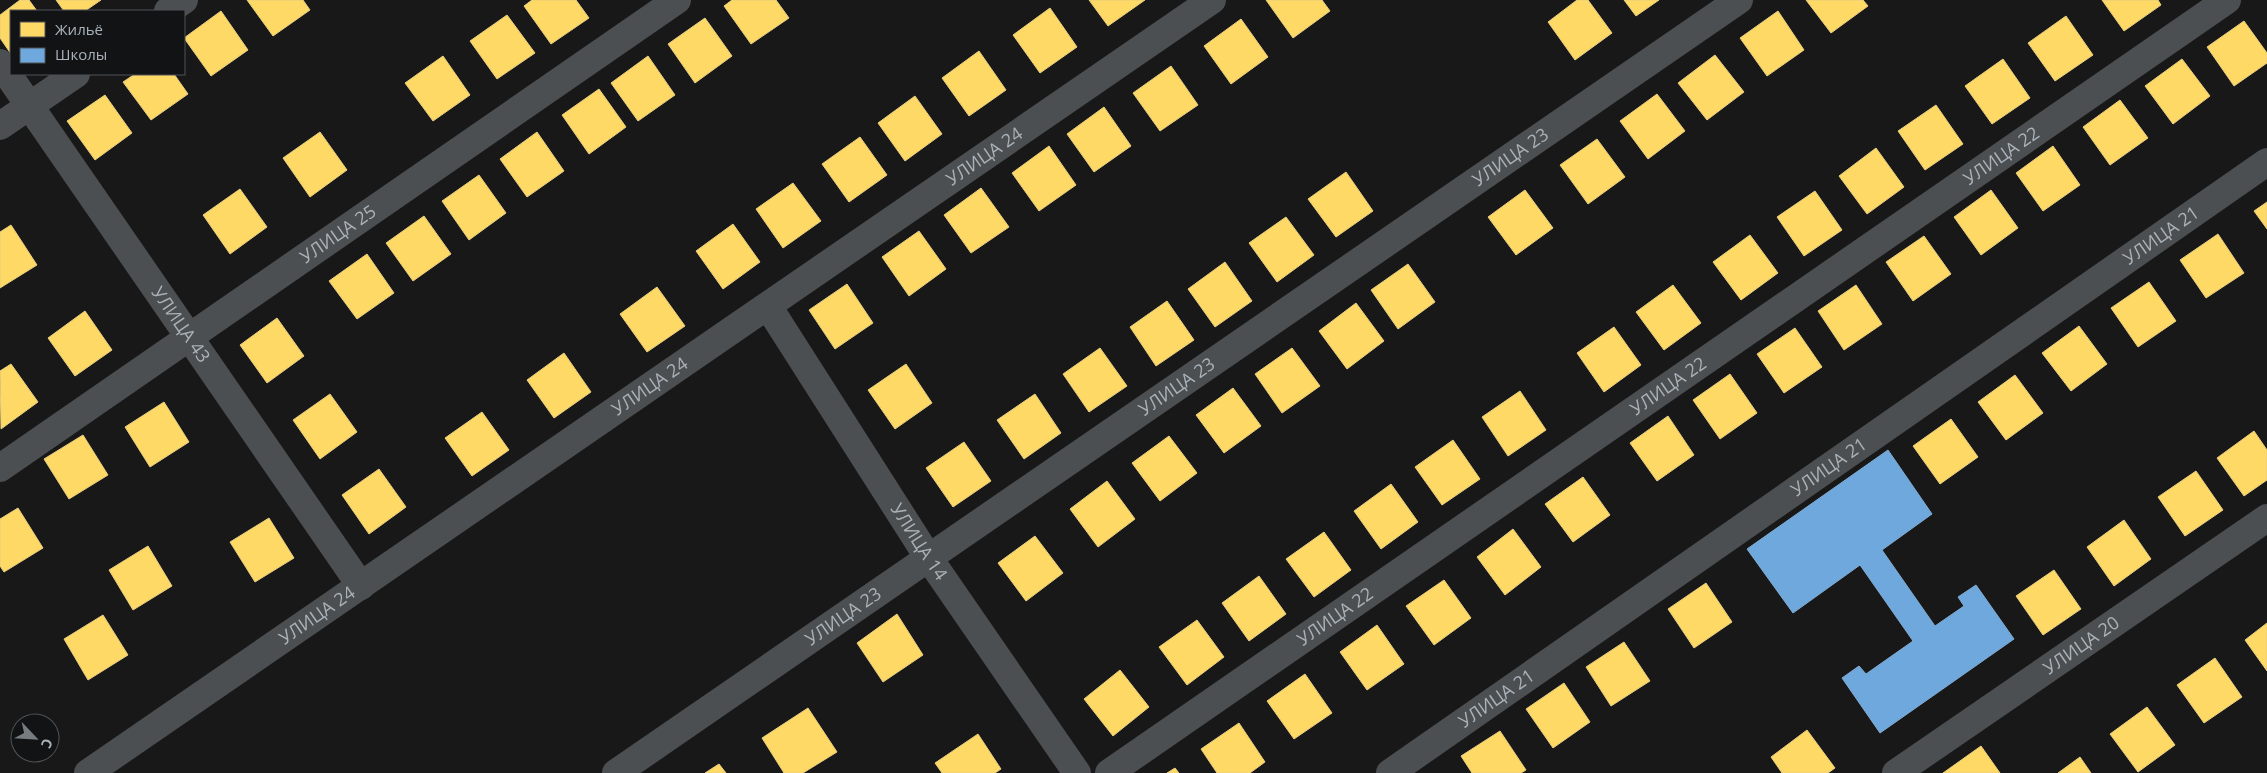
<svg xmlns="http://www.w3.org/2000/svg" width="2267" height="773" font-family="'Open Sans',sans-serif">
<style>
.homes{fill:#ffd966;stroke:#e6cd7f}
.schools{fill:#6fa8dc;stroke:#81abd2}
.lines{fill:none;stroke-linecap:round;stroke-linejoin:round}
.minor{stroke:#4c4f51;stroke-width:28}
.labels{text-anchor:middle;stroke-width:5;stroke-linejoin:round;paint-order:stroke}
.street-label{font-size:18px;fill:#aab2b9;stroke:#121314}
</style>
<rect width="100%" height="100%" fill="#181818"/>
<g class="homes">
<path d="M20,0H29L37,11H11V54L0,38V15Z"/>
<path d="M56,0H101L85,11H64Z"/>
<path d="M247,0H303L310,10L273,36Z"/>
<path d="M532,0H576L589,18L551,44L524,6Z"/>
<path d="M732,0H776L789,18L751,44L724,6Z"/>
<path d="M1089,0H1145L1108,26Z"/>
<path d="M1266,0H1322L1330,11L1293,38Z"/>
<path d="M1577,0H1588L1612,33L1575,60L1548,22Z"/>
<path d="M1624,0H1659L1636,16Z"/>
<path d="M1806,0H1863L1868,6L1831,33Z"/>
<path d="M2102,0H2158L2161,5L2124,31Z"/>
<path d="M1050,8L1077,47L1040,73L1013,35Z"/>
<path d="M221,11L248,50L211,76L184,38Z"/>
<path d="M1778,11L1804,50L1767,76L1740,38Z"/>
<path d="M507,15L535,53L497,79L470,41Z"/>
<path d="M2066,16L2093,55L2055,81L2028,43Z"/>
<path d="M705,18L732,56L695,83L668,44Z"/>
<path d="M1241,19L1268,57L1231,84L1204,46Z"/>
<path d="M2244,21L2267,53V63L2234,86L2207,47Z"/>
<path d="M979,51L1006,90L969,116L942,78Z"/>
<path d="M1715,55L1744,92L1707,120L1678,83Z"/>
<path d="M443,56L470,95L433,121L405,83Z"/>
<path d="M648,56L675,95L638,121L611,83Z"/>
<path d="M2003,59L2030,98L1992,124L1965,86Z"/>
<path d="M2182,59L2210,96L2173,124L2145,86Z"/>
<path d="M1171,66L1198,105L1160,131L1133,93Z"/>
<path d="M135,74H174L188,94L151,120L123,82Z"/>
<path d="M599,89L626,127L589,154L562,115Z"/>
<path d="M1657,94L1685,131L1648,159L1620,121Z"/>
<path d="M105,95L132,133L95,160L67,121Z"/>
<path d="M915,96L942,134L905,161L878,123Z"/>
<path d="M2120,100L2148,138L2110,165L2083,127Z"/>
<path d="M1936,105L1963,144L1925,170L1898,131Z"/>
<path d="M1104,107L1131,146L1094,172L1067,134Z"/>
<path d="M320,132L347,170L310,197L283,158Z"/>
<path d="M537,132L564,171L527,197L500,159Z"/>
<path d="M860,137L887,175L849,202L822,164Z"/>
<path d="M1597,139L1625,177L1588,204L1560,165Z"/>
<path d="M1049,146L1076,185L1039,211L1012,173Z"/>
<path d="M2053,146L2080,185L2043,211L2016,173Z"/>
<path d="M1876,148L1904,187L1867,214L1839,176Z"/>
<path d="M1346,172L1373,211L1336,237L1308,199Z"/>
<path d="M479,175L506,213L469,240L442,201Z"/>
<path d="M793,183L821,221L783,248L756,209Z"/>
<path d="M981,188L1009,227L971,253L944,215Z"/>
<path d="M240,189L267,227L230,254L203,215Z"/>
<path d="M1525,190L1553,228L1516,255L1488,217Z"/>
<path d="M1991,190L2018,228L1981,255L1954,217Z"/>
<path d="M1815,191L1842,230L1804,256L1777,217Z"/>
<path d="M2267,202V229L2254,211Z"/>
<path d="M424,216L451,254L413,281L386,243Z"/>
<path d="M1286,217L1314,255L1277,282L1249,243Z"/>
<path d="M733,224L760,262L723,289L696,251Z"/>
<path d="M11,225L37,265L0,288V232Z"/>
<path d="M919,231L946,269L909,296L882,257Z"/>
<path d="M2218,234L2244,273L2206,298L2180,260Z"/>
<path d="M1750,235L1778,273L1741,300L1713,262Z"/>
<path d="M1924,236L1951,274L1913,301L1886,262Z"/>
<path d="M367,254L394,293L357,319L329,281Z"/>
<path d="M1225,262L1252,301L1215,327L1188,289Z"/>
<path d="M1408,264L1435,302L1398,329L1371,290Z"/>
<path d="M2149,282L2176,321L2138,347L2111,308Z"/>
<path d="M847,284L873,323L835,349L809,310Z"/>
<path d="M1673,285L1701,323L1664,350L1636,312Z"/>
<path d="M1856,285L1882,324L1844,350L1818,311Z"/>
<path d="M657,287L685,326L647,352L620,314Z"/>
<path d="M1167,301L1194,340L1156,366L1130,327Z"/>
<path d="M1356,303L1384,341L1347,369L1319,331Z"/>
<path d="M85,311L112,350L75,376L48,338Z"/>
<path d="M277,318L304,356L267,383L240,345Z"/>
<path d="M2079,326L2107,364L2071,391L2042,353Z"/>
<path d="M1614,327L1641,365L1604,392L1577,353Z"/>
<path d="M1795,328L1822,367L1784,393L1757,354Z"/>
<path d="M1100,348L1127,386L1089,412L1063,374Z"/>
<path d="M1292,348L1320,386L1282,413L1255,374Z"/>
<path d="M564,353L591,392L554,418L527,380Z"/>
<path d="M11,364L38,402L1,429L0,371Z"/>
<path d="M906,364L932,403L895,429L868,390Z"/>
<path d="M1730,374L1757,413L1720,439L1693,400Z"/>
<path d="M2015,375L2043,413L2006,440L1978,402Z"/>
<path d="M1233,388L1261,426L1224,453L1196,415Z"/>
<path d="M1520,391L1546,430L1508,456L1482,417Z"/>
<path d="M330,394L357,432L320,459L293,420Z"/>
<path d="M1035,394L1061,433L1024,459L997,420Z"/>
<path d="M164,402L189,442L150,467L125,427Z"/>
<path d="M482,412L509,450L472,476L445,438Z"/>
<path d="M1668,416L1694,455L1657,481L1630,443Z"/>
<path d="M1951,419L1978,457L1940,484L1913,446Z"/>
<path d="M2254,431L2267,450V480L2244,496L2217,458Z"/>
<path d="M83,435L108,475L69,499L44,459Z"/>
<path d="M1169,436L1197,473L1160,501L1132,463Z"/>
<path d="M1453,440L1480,479L1442,505L1415,467Z"/>
<path d="M964,442L991,481L953,507L926,468Z"/>
<path d="M379,469L406,507L369,534L342,495Z"/>
<path d="M2196,471L2223,510L2185,536L2158,497Z"/>
<path d="M1583,477L1610,515L1573,542L1545,504Z"/>
<path d="M1107,481L1135,519L1098,547L1070,509Z"/>
<path d="M1391,484L1418,522L1381,549L1354,511Z"/>
<path d="M18,508L43,548L4,572L0,566V519Z"/>
<path d="M269,518L294,558L255,582L230,542Z"/>
<path d="M2124,520L2151,559L2114,586L2087,547Z"/>
<path d="M1513,529L1541,567L1505,595L1477,557Z"/>
<path d="M1324,532L1351,570L1314,597L1286,559Z"/>
<path d="M1035,536L1063,573L1026,601L998,563Z"/>
<path d="M148,546L172,586L133,610L109,570Z"/>
<path d="M2054,570L2081,609L2043,635L2016,596Z"/>
<path d="M1259,576L1286,614L1249,641L1222,603Z"/>
<path d="M1444,580L1471,618L1434,645L1406,606Z"/>
<path d="M1706,583L1732,622L1694,648L1668,609Z"/>
<path d="M897,614L923,655L883,682L857,643Z"/>
<path d="M103,615L128,655L88,680L64,639Z"/>
<path d="M1197,620L1224,657L1187,685L1159,647Z"/>
<path d="M2267,623V671L2245,640Z"/>
<path d="M1377,625L1404,664L1367,690L1340,652Z"/>
<path d="M1624,642L1650,681L1611,706L1586,667Z"/>
<path d="M2215,658L2242,697L2204,723L2177,685Z"/>
<path d="M1120,670L1149,707L1113,736L1084,699Z"/>
<path d="M1305,674L1332,713L1294,739L1267,701Z"/>
<path d="M1564,683L1590,722L1553,748L1526,709Z"/>
<path d="M2147,707L2175,745L2138,772L2110,734Z"/>
<path d="M808,708L837,752L803,773H784L762,738Z"/>
<path d="M1239,723L1265,762L1250,773H1217L1201,749Z"/>
<path d="M1807,730L1835,768L1828,773H1782L1771,757Z"/>
<path d="M1500,731L1526,770L1521,773H1472L1461,756Z"/>
<path d="M978,734L1001,769L995,773H942L935,763Z"/>
<path d="M1981,746L2000,773H1943Z"/>
<path d="M2080,757L2091,773H2058Z"/>
<path d="M719,764L726,773H705Z"/>
<path d="M1175,768L1179,773H1167Z"/>
</g>
<path class="schools" d="M1888,450L1932,514L1882,550L1935,626L1964,606L1958,597L1976,585L2014,639L1880,733L1842,678L1859,666L1866,674L1913,641L1860,565L1793,613L1747,549Z"/>
<g class="lines">
<g class="minor">
<path d="M168,11L184,0"/>
<path id="s1" d="M0,63L361,586"/>
<path d="M0,126L76,74"/>
<path id="s2" d="M768,306L928,557L1077,773"/>
<path id="s3" d="M0,468L677,0"/>
<path id="s4" d="M88,773L1212,0"/>
<path id="s5" d="M616,773L1739,0"/>
<path id="s6" d="M1109,773L2227,0"/>
<path id="s7" d="M1390,773L2267,162"/>
<path id="s8" d="M1896,773L2267,518"/>
</g>
</g>
<g class="labels">
<g class="street-label">
<text dy="6" stroke="none"><textPath href="#s6" startOffset="1085">УЛИЦА 22</textPath></text>
<text dy="6" stroke="none"><textPath href="#s4" startOffset="1088">УЛИЦА 24</textPath></text>
<text dy="6" stroke="none"><textPath href="#s5" startOffset="1086">УЛИЦА 23</textPath></text>
<text dy="6" stroke="none"><textPath href="#s3" startOffset="411">УЛИЦА 25</textPath></text>
<text dy="6" stroke="none"><textPath href="#s7" startOffset="940">УЛИЦА 21</textPath></text>
<text dy="6" stroke="none"><textPath href="#s1" startOffset="318">УЛИЦА 43</textPath></text>
<text dy="6" stroke="none"><textPath href="#s5" startOffset="681">УЛИЦА 23</textPath></text>
<text dy="6" stroke="none"><textPath href="#s6" startOffset="680">УЛИЦА 22</textPath></text>
<text dy="6" stroke="none"><textPath href="#s4" startOffset="682">УЛИЦА 24</textPath></text>
<text dy="6" stroke="none"><textPath href="#s7" startOffset="535">УЛИЦА 21</textPath></text>
<text dy="6" stroke="none"><textPath href="#s2" startOffset="280">УЛИЦА 14</textPath></text>
<text dy="6" stroke="none"><textPath href="#s4" startOffset="278">УЛИЦА 24</textPath></text>
<text dy="6" stroke="none"><textPath href="#s5" startOffset="276">УЛИЦА 23</textPath></text>
<text dy="6" stroke="none"><textPath href="#s6" startOffset="275">УЛИЦА 22</textPath></text>
<text dy="6" stroke="none"><textPath href="#s8" startOffset="225">УЛИЦА 20</textPath></text>
<text dy="6" stroke="none"><textPath href="#s7" startOffset="130">УЛИЦА 21</textPath></text>
</g>
</g>
<rect x="10" y="10" width="175" height="65" fill="#121314" stroke="#4f5356"/>
<rect x="20" y="22" width="25" height="15" fill="#ffd966" stroke="#4f5356"/>
<text x="55" y="35" font-size="15" fill="#aab2b9">Жильё</text>
<rect x="20" y="48" width="25" height="15" fill="#6fa8dc" stroke="#4f5356"/>
<text x="55" y="60" font-size="15" fill="#aab2b9">Школы</text>
<g transform="translate(35 738) rotate(115)"><circle r="24" fill="#121314" stroke="#4f5356"/>
<path d="M0-4L9 19L0 12L-9 19Z" fill="#777c81"/>
<text y="-8" font-size="14" font-weight="bold" text-anchor="middle" fill="#aab2b9">С</text>
</g>
</svg>
